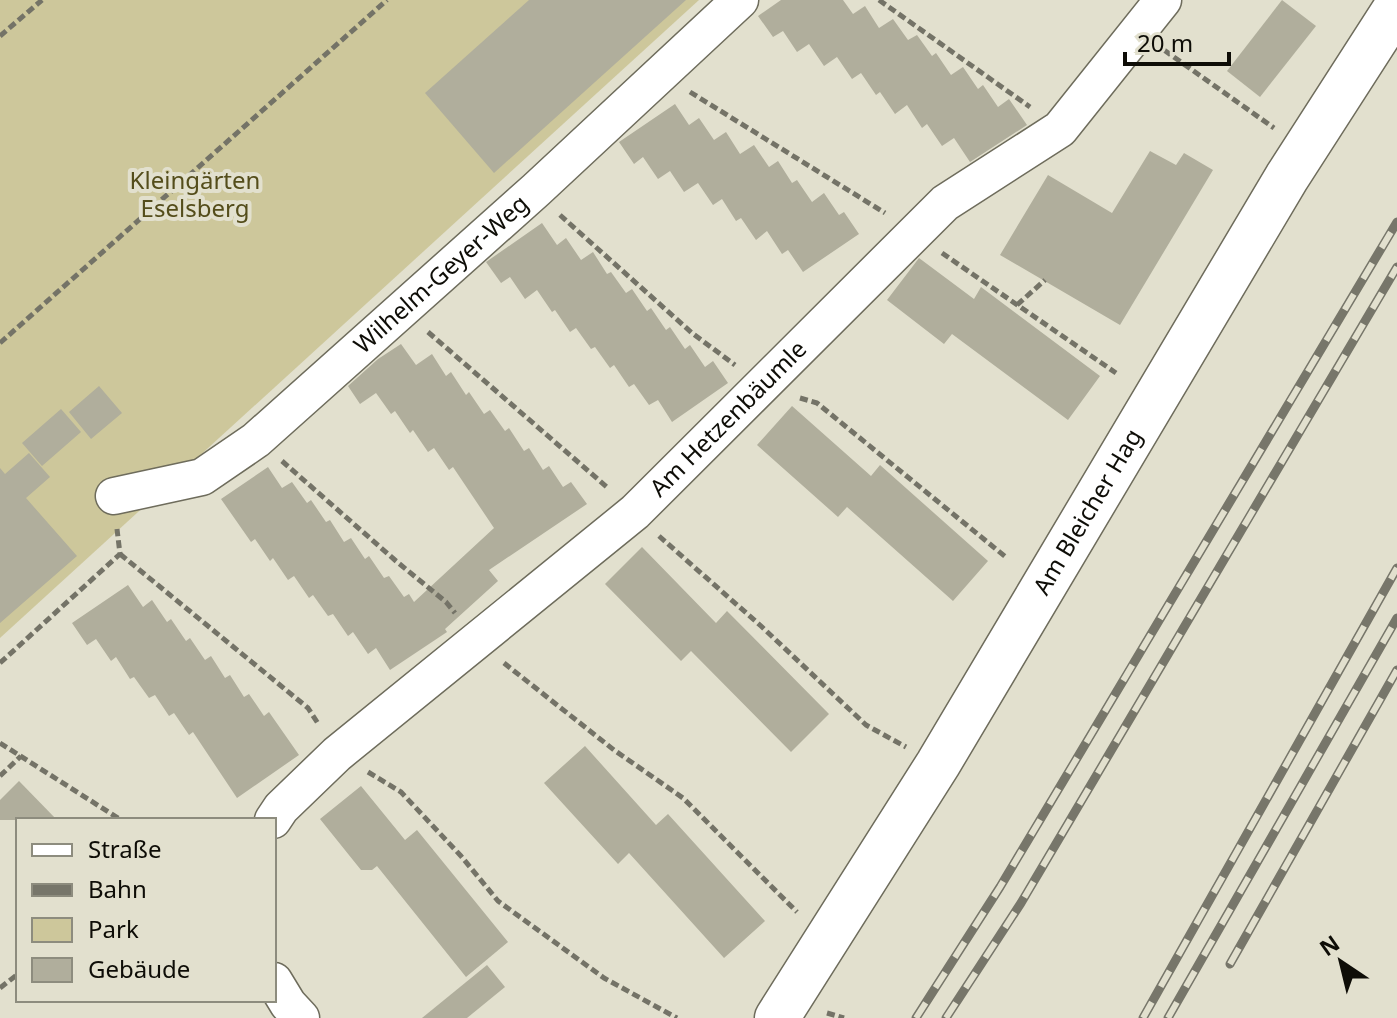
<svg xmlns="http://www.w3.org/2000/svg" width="1397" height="1018" font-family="'Noto Sans',sans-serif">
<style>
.green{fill:#cdc79b}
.building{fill:#b0ae9c}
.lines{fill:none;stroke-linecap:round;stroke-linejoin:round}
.minor-casing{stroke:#6e6c5c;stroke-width:39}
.tertiary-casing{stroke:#6e6c5c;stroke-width:47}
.path{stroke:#747367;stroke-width:5;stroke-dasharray:8 4;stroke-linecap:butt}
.minor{stroke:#fff;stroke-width:36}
.tertiary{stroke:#fff;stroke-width:44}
.rail-casing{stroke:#77766a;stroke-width:9}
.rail{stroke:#e2e0ce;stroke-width:6;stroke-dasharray:18;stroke-linecap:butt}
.labels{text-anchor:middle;stroke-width:8;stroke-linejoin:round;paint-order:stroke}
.park-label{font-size:24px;fill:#544d1b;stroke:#e2e0ce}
.street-label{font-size:24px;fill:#0e0d07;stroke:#e2e0ce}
</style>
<rect width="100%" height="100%" fill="#e2e0ce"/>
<path class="green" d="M0,0H699L0,638Z"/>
<g class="building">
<path d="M529,0H686L494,173L425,93Z"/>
<path d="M781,0H843L853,14L865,6L879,28L893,19L908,40L917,35L932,56L936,53L951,75L963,67L978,89L983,85L998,107L1009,99L1027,125L970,162L954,138L942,146L927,124L922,128L907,105L895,114L880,92L876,95L861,73L852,79L837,57L824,66L809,44L797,52L783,31L773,37L758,16Z"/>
<path d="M1282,0L1316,26L1260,97L1227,71Z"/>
<path d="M675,104L689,125L699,118L714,140L726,132L740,154L754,145L769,167L778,161L792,183L797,180L812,202L824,193L839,215L844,212L859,234L803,272L788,250L782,254L767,231L756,240L741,218L736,221L722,199L713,205L698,183L684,192L670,171L658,179L643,157L634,164L619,142Z"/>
<path d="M1150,151L1176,165L1184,153L1213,170L1120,325L1000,255L1048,175L1112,213Z"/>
<path d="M542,223L557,245L566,238L581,260L593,252L607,274L611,272L626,293L632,289L647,311L651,308L666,330L670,327L685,349L690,345L705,367L713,361L728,383L672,422L658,400L649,405L634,384L629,387L614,365L610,368L595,347L591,349L576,328L570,332L555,310L552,312L537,290L525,299L510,277L501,283L486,262Z"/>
<path d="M919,258L974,299L981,287L1100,376L1068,420L952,334L944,344L887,300Z"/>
<path d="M401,344L416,365L432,354L446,376L451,372L466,395L469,392L484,414L490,410L505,431L509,428L524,451L529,448L543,470L549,466L563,487L571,482L587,504L489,570L498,581L445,629L447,632L390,670L376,648L368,654L353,632L348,636L333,614L328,616L313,595L309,598L294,576L288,580L273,558L270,561L255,539L251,542L221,499L268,467L282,488L292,482L307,503L311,500L326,522L330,520L344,542L351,538L365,559L369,556L384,578L389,576L404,597L409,594L414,602L494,528L453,467L449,470L434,448L428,452L413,430L410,433L395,411L391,414L376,393L360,404L348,386L378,359Z"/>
<path d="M99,386L122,413L91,439L69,412Z"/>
<path d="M792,406L871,476L880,465L988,561L953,601L847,507L838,517L757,445Z"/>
<path d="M61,409L81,432L42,466L22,443Z"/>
<path d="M29,453L50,477L26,498L77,556L0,623V468L5,474Z"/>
<path d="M642,547L716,623L727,611L829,714L791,752L691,651L681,661L605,584Z"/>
<path d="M128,585L143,607L152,600L167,622L171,619L186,641L190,638L205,660L211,656L225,678L230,675L244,697L249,694L264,716L269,712L299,755L237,798L193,732L189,735L174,713L169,716L155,695L149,698L134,677L130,679L116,657L111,661L96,639L87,645L72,623Z"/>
<path d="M585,746L656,825L668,814L765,921L724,958L629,853L618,864L544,783Z"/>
<path d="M19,781L57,820H0V800Z"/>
<path d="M361,786L405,840L417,830L508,942L466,977L377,866L372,870H361L320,819Z"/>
<path d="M487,965L505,987L467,1018H422Z"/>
</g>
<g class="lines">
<defs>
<g id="minor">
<path id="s1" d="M114,496L202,477L256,440L536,190L740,0"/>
<path id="s2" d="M273,820L281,808L337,754L635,512L945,203L1060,129L1163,0"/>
<path d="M274,981L288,1004L301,1018"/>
</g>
<g id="tertiary">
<path id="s3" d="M777,1018L938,764L1287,177L1397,6"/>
</g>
</defs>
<use href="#minor" class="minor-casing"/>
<use href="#tertiary" class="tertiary-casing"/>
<g class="path">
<path d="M879,0L1030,107"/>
<path d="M0,36L42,0"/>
<path d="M1164,50L1274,128"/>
<path d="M690,92L885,213"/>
<path d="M560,215L692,333L735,365"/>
<path d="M942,253L1116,373"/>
<path d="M1017,305L1045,280"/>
<path d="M428,332L608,488"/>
<path d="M0,343L387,0"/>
<path d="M800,398L817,403L1007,558"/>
<path d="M282,461L396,561L446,602L455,613"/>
<path d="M659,536L761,626L866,725L906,747"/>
<path d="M120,554L308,708L319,725"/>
<path d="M0,663L120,554L117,529"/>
<path d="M504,663L614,750L683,798L797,912"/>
<path d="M0,743L121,820"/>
<path d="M368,772L401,792L461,856L498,901L604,978L677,1018"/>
<path d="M0,776L21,756"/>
<path d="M0,988L18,974"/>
<path d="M827,1013L844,1018"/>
</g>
<use href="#minor" class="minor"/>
<use href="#tertiary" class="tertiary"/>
<defs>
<g id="rail">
<path d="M1230,964L1397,670"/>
<path d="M916,1018L1000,887L1397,222"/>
<path d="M946,1018L1021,903L1397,267"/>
<path d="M1143,1018L1397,568"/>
<path d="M1168,1018L1397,618"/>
</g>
</defs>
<use href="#rail" class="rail-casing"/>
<use href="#rail" class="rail"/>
</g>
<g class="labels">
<g class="park-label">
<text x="195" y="189">Kleingärten<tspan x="195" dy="28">Eselsberg</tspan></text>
</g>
<g class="street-label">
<text dy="8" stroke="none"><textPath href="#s1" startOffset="404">Wilhelm-Geyer-Weg</textPath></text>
<text dy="8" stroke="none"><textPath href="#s2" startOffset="608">Am Hetzenbäumle</textPath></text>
<text dy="8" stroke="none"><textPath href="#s3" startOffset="594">Am Bleicher Hag</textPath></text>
</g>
</g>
<rect x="16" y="818" width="260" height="184" fill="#e2e0ce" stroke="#8d8c7e" stroke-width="2"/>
<rect x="32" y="844" width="40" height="12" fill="#ffffff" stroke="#8d8c7e" stroke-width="2"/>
<text x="88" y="858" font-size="24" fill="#0e0d07">Straße</text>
<rect x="32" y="884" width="40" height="12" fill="#77766a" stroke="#8d8c7e" stroke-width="2"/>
<text x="88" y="898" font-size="24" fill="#0e0d07">Bahn</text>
<rect x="32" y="918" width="40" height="24" fill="#cdc79b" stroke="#8d8c7e" stroke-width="2"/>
<text x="88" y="938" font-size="24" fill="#0e0d07">Park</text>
<rect x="32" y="958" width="40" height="24" fill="#b0ae9c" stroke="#8d8c7e" stroke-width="2"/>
<text x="88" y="978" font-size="24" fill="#0e0d07">Gebäude</text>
<g transform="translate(1341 962) rotate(325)" stroke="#e2e0ce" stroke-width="6" paint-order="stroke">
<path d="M0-6L14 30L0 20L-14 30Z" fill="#0e0d07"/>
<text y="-12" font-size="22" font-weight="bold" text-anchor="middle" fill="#0e0d07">N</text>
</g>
<path d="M1125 52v12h104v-12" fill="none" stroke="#0e0d07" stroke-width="4"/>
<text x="1137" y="52" font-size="24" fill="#0e0d07" stroke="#e2e0ce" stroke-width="6" paint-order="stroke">20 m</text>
</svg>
